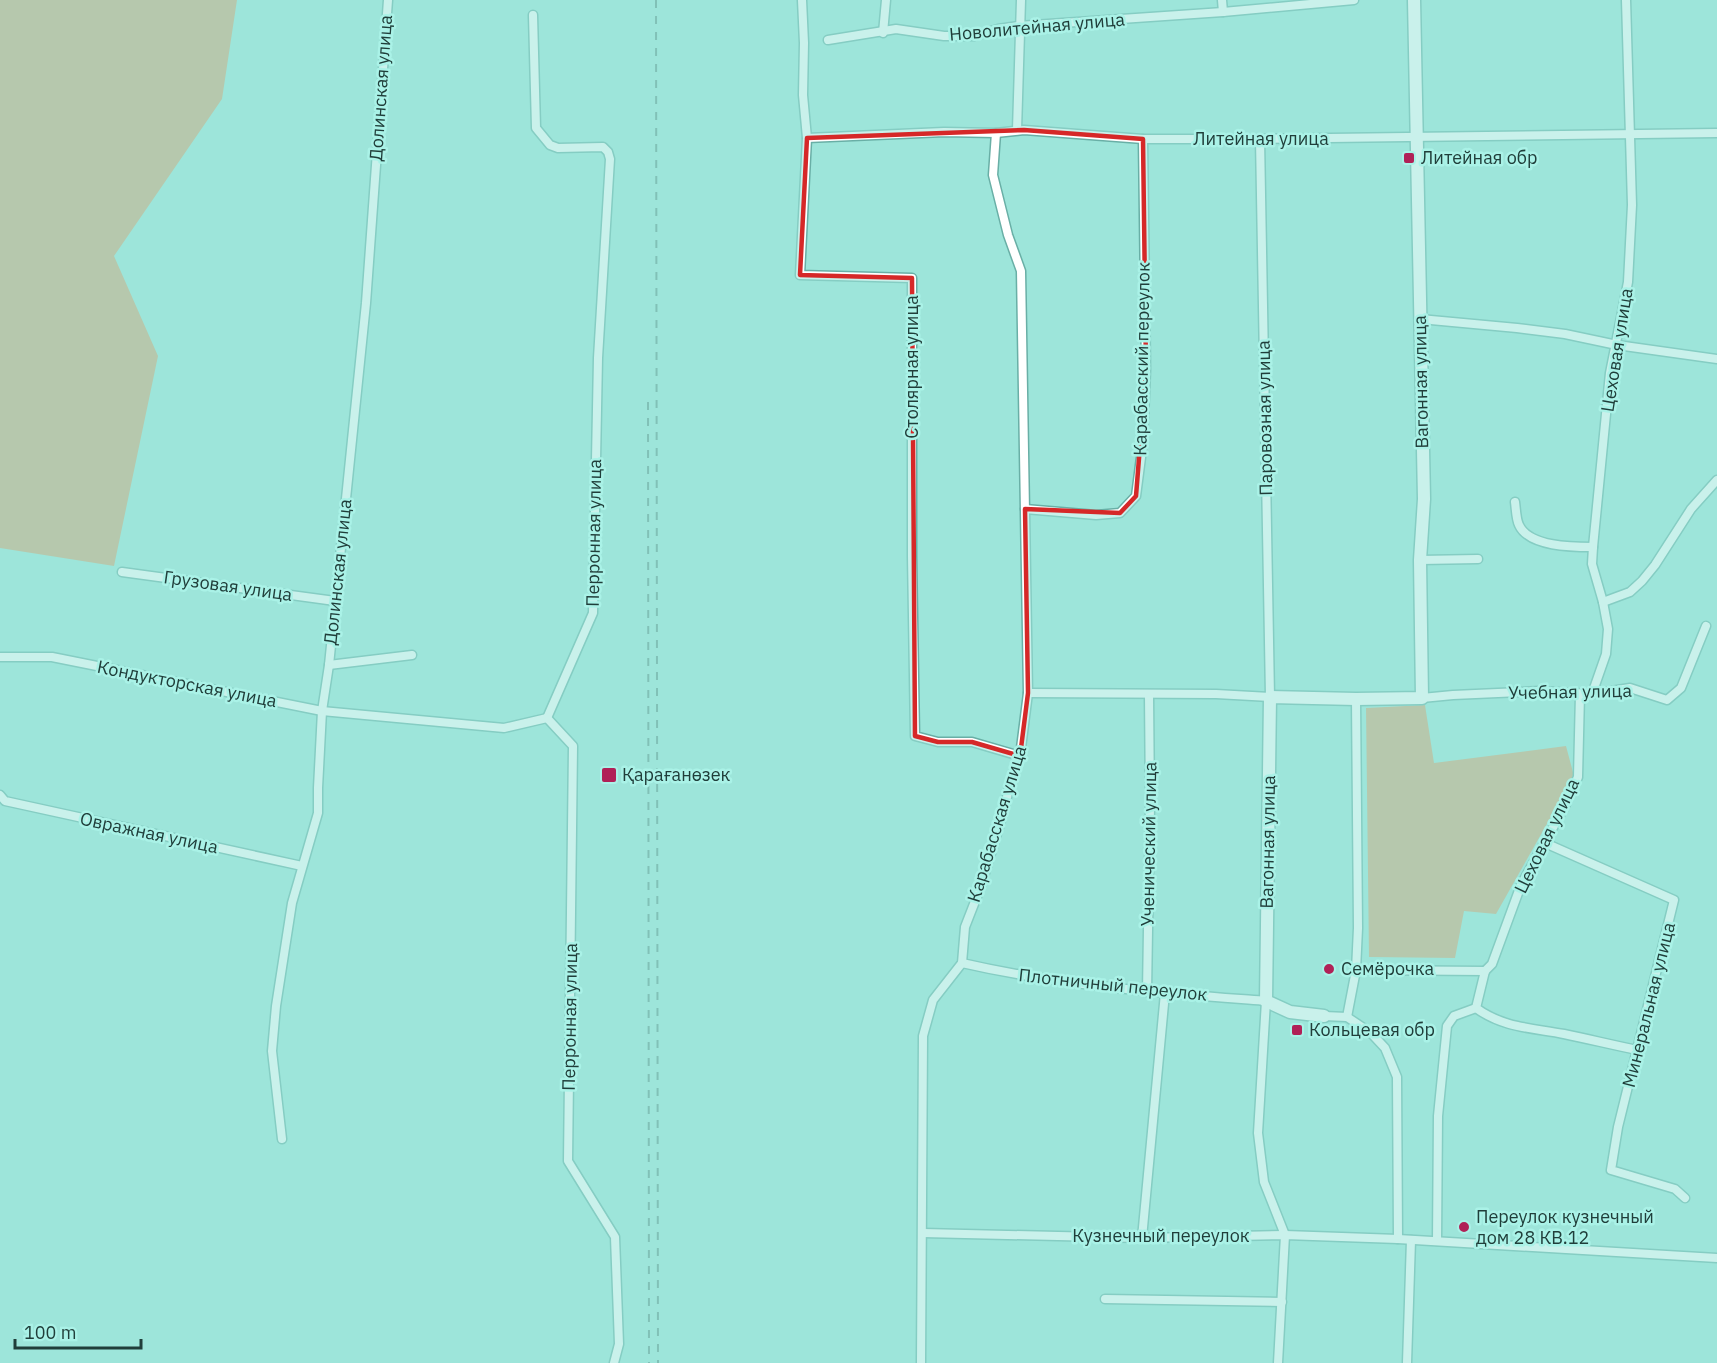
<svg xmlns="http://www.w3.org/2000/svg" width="1717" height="1363" font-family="'IBM Plex Sans',sans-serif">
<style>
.green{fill:#d5a577}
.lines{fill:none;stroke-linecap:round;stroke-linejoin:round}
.street-casing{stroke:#69afa6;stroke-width:11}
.secondary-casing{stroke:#69afa6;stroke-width:15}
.street{stroke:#fff;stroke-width:8}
.secondary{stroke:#fff;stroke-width:12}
.rail{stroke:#61958d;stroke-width:2;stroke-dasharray:8 8;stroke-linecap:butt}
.marked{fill:none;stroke:#d62828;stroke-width:4.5;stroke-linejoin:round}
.poi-dot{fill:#b02157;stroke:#aaf2e7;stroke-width:2}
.labels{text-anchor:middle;stroke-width:5;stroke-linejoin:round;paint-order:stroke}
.street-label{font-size:18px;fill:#203e3a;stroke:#aaf2e7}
.poi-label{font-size:18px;fill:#203e3a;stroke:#aaf2e7;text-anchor:start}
</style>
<rect width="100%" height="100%" fill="#9de5da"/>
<g class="green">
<path d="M0,0H237L222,99L114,256L158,356L114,566L0,548Z"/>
<path d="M1425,705L1434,763L1566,746L1574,776L1496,914L1464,911L1455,958L1369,957L1366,708Z"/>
</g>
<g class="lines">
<defs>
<g id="street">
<path d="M802,0L804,43L803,95L807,138L800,275L912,278V556L915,736L938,742H972L1020,756"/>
<path d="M1222,0L1223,12"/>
<path d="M533,15L536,128L550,145L558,148L603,147L608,152L610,159L598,358L593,613L547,718"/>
<path d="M883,33L886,0"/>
<path d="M828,40L896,29L944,36H974L998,29L1019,26L1223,12L1354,0"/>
<path d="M1017,130L1021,0"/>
<path d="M807,138L944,132L996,133L1024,130L1143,139H1260L1717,133"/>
<path d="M1420,319L1517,328L1565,334L1617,345L1717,359"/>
<path d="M1515,502C1516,509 1516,519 1519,525C1529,547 1573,547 1593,547"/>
<path d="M1025,509L1096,515L1120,513L1136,496L1143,442L1146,370L1143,139"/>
<path d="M1420,560L1478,559"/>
<path d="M122,572L335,601"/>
<path d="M1603,602L1630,592L1642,581L1655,565L1691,509L1717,480"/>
<path d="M0,657H52L322,711L504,728L547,718"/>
<path d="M329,665L412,655"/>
<path d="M1028,693L1216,694L1270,697L1260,139"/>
<path d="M1592,694L1606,654L1608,629L1603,602L1592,564L1593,547L1610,373L1628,282L1632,205L1626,0"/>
<path d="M1422,698L1453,695L1540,691L1592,694L1630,688L1667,700L1681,688L1706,626"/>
<path d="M547,718L573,746L568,1161L615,1237L619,1344L614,1363"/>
<path d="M0,795L5,801L302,866"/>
<path d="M1545,843L1674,900L1618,1127L1611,1170L1675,1189L1685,1198"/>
<path d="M962,963C1062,986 1164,993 1266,1001L1258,1133L1264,1182L1285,1235L1278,1363"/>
<path d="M1356,970L1485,971"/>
<path d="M1485,971L1492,964L1521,885L1565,806L1578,777L1580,694"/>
<path d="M1485,971L1476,1008C1503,1028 1533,1028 1564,1034C1588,1039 1613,1045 1637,1050"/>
<path d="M1147,992L1150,805L1149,695"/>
<path d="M1324,1016L1347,1017L1371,1033L1385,1048L1397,1077L1398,1239"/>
<path d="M1347,1017L1356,970L1358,928L1356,699"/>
<path d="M282,1139L272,1051L276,1006L292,903L318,813V788L322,711L329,665L366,303L388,0"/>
<path d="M923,1233L1142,1238L1285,1235L1398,1239L1717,1258"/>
<path d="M1142,1238L1165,993"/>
<path d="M1437,1241L1438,1116L1447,1026L1454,1016L1476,1008"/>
<path d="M1105,1299L1282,1302"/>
<path d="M921,1363L923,1036L933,1000L962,963L965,927L981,886L1003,814L1011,780L1020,756L1028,693L1021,271L1008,235L993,175L996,133"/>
<path d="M1407,1363L1411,1240"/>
</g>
<path id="secondary" d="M1324,1016L1290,1012L1266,1001L1270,697L1356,699L1422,698L1420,560L1424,499L1414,0"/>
</defs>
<use href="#street" class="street-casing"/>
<use href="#secondary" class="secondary-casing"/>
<use href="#street" class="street"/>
<use href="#secondary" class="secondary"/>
<g class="rail">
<path d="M656,0L658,1363"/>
<path d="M648,402L649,1363"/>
</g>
</g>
<path d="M0 0H1717V1363H0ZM1024,130L1143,139L1146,370L1136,496L1120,513L1025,509L1028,693L1020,756L972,742H938L915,736L912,278L800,275L807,138Z" fill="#9de5da" fill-opacity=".55" fill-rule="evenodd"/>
<path class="marked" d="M1024,130L1143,139L1146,370L1136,496L1120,513L1025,509L1028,693L1020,756L972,742H938L915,736L912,278L800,275L807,138Z"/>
<g class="poi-dot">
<rect x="1403" y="152" width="12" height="12" rx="3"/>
<rect x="601" y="767" width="16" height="16" rx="3"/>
<circle cx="1329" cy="969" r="6"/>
<rect x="1291" y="1024" width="12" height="12" rx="3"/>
<circle cx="1464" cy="1227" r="6"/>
</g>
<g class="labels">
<g class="street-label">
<text transform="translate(1037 27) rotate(-5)" y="6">Новолитейная улица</text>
<text transform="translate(381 88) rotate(-86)" y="6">Долинская улица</text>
<text x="1261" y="145">Литейная улица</text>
<text transform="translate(1617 350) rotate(-81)" y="6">Цеховая улица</text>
<text transform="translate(1142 359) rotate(-89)" y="6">Карабасский переулок</text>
<text transform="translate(912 367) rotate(-90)" y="6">Столярная улица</text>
<text transform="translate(1421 382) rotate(-91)" y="6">Вагонная улица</text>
<text transform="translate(1265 418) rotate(-91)" y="6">Паровозная улица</text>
<text transform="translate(594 533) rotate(-89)" y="6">Перронная улица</text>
<text transform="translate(338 572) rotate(-84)" y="6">Долинская улица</text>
<text transform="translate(228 586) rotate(8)" y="6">Грузовая улица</text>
<text transform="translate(187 684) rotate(11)" y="6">Кондукторская улица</text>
<text transform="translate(1570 692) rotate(-1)" y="6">Учебная улица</text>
<text transform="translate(997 824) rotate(-73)" y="6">Карабасская улица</text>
<text transform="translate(149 833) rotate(12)" y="6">Овражная улица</text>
<text transform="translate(1547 836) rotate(-64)" y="6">Цеховая улица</text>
<text transform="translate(1268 842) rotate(-89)" y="6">Вагонная улица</text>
<text transform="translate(1149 844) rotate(-89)" y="6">Ученический улица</text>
<text transform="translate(1113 985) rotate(6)" y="6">Плотничный переулок</text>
<text transform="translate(1649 1005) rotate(-76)" y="6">Минеральная улица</text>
<text transform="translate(570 1017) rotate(-89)" y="6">Перронная улица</text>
<text x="1161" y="1242">Кузнечный переулок</text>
</g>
<g class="poi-label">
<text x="1421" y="164">Литейная обр</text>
<text x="622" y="781">Қарағанөзек</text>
<text x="1341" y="975">Семёрочка</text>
<text x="1309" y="1036">Кольцевая обр</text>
<text x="1476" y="1223">Переулок кузнечный<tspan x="1476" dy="21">дом 28 КВ.12</tspan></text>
</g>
</g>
<path d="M15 1339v9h126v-9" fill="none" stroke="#203e3a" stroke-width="3"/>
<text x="24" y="1339" font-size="18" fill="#203e3a" stroke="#aaf2e7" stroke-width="4.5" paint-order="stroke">100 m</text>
</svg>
